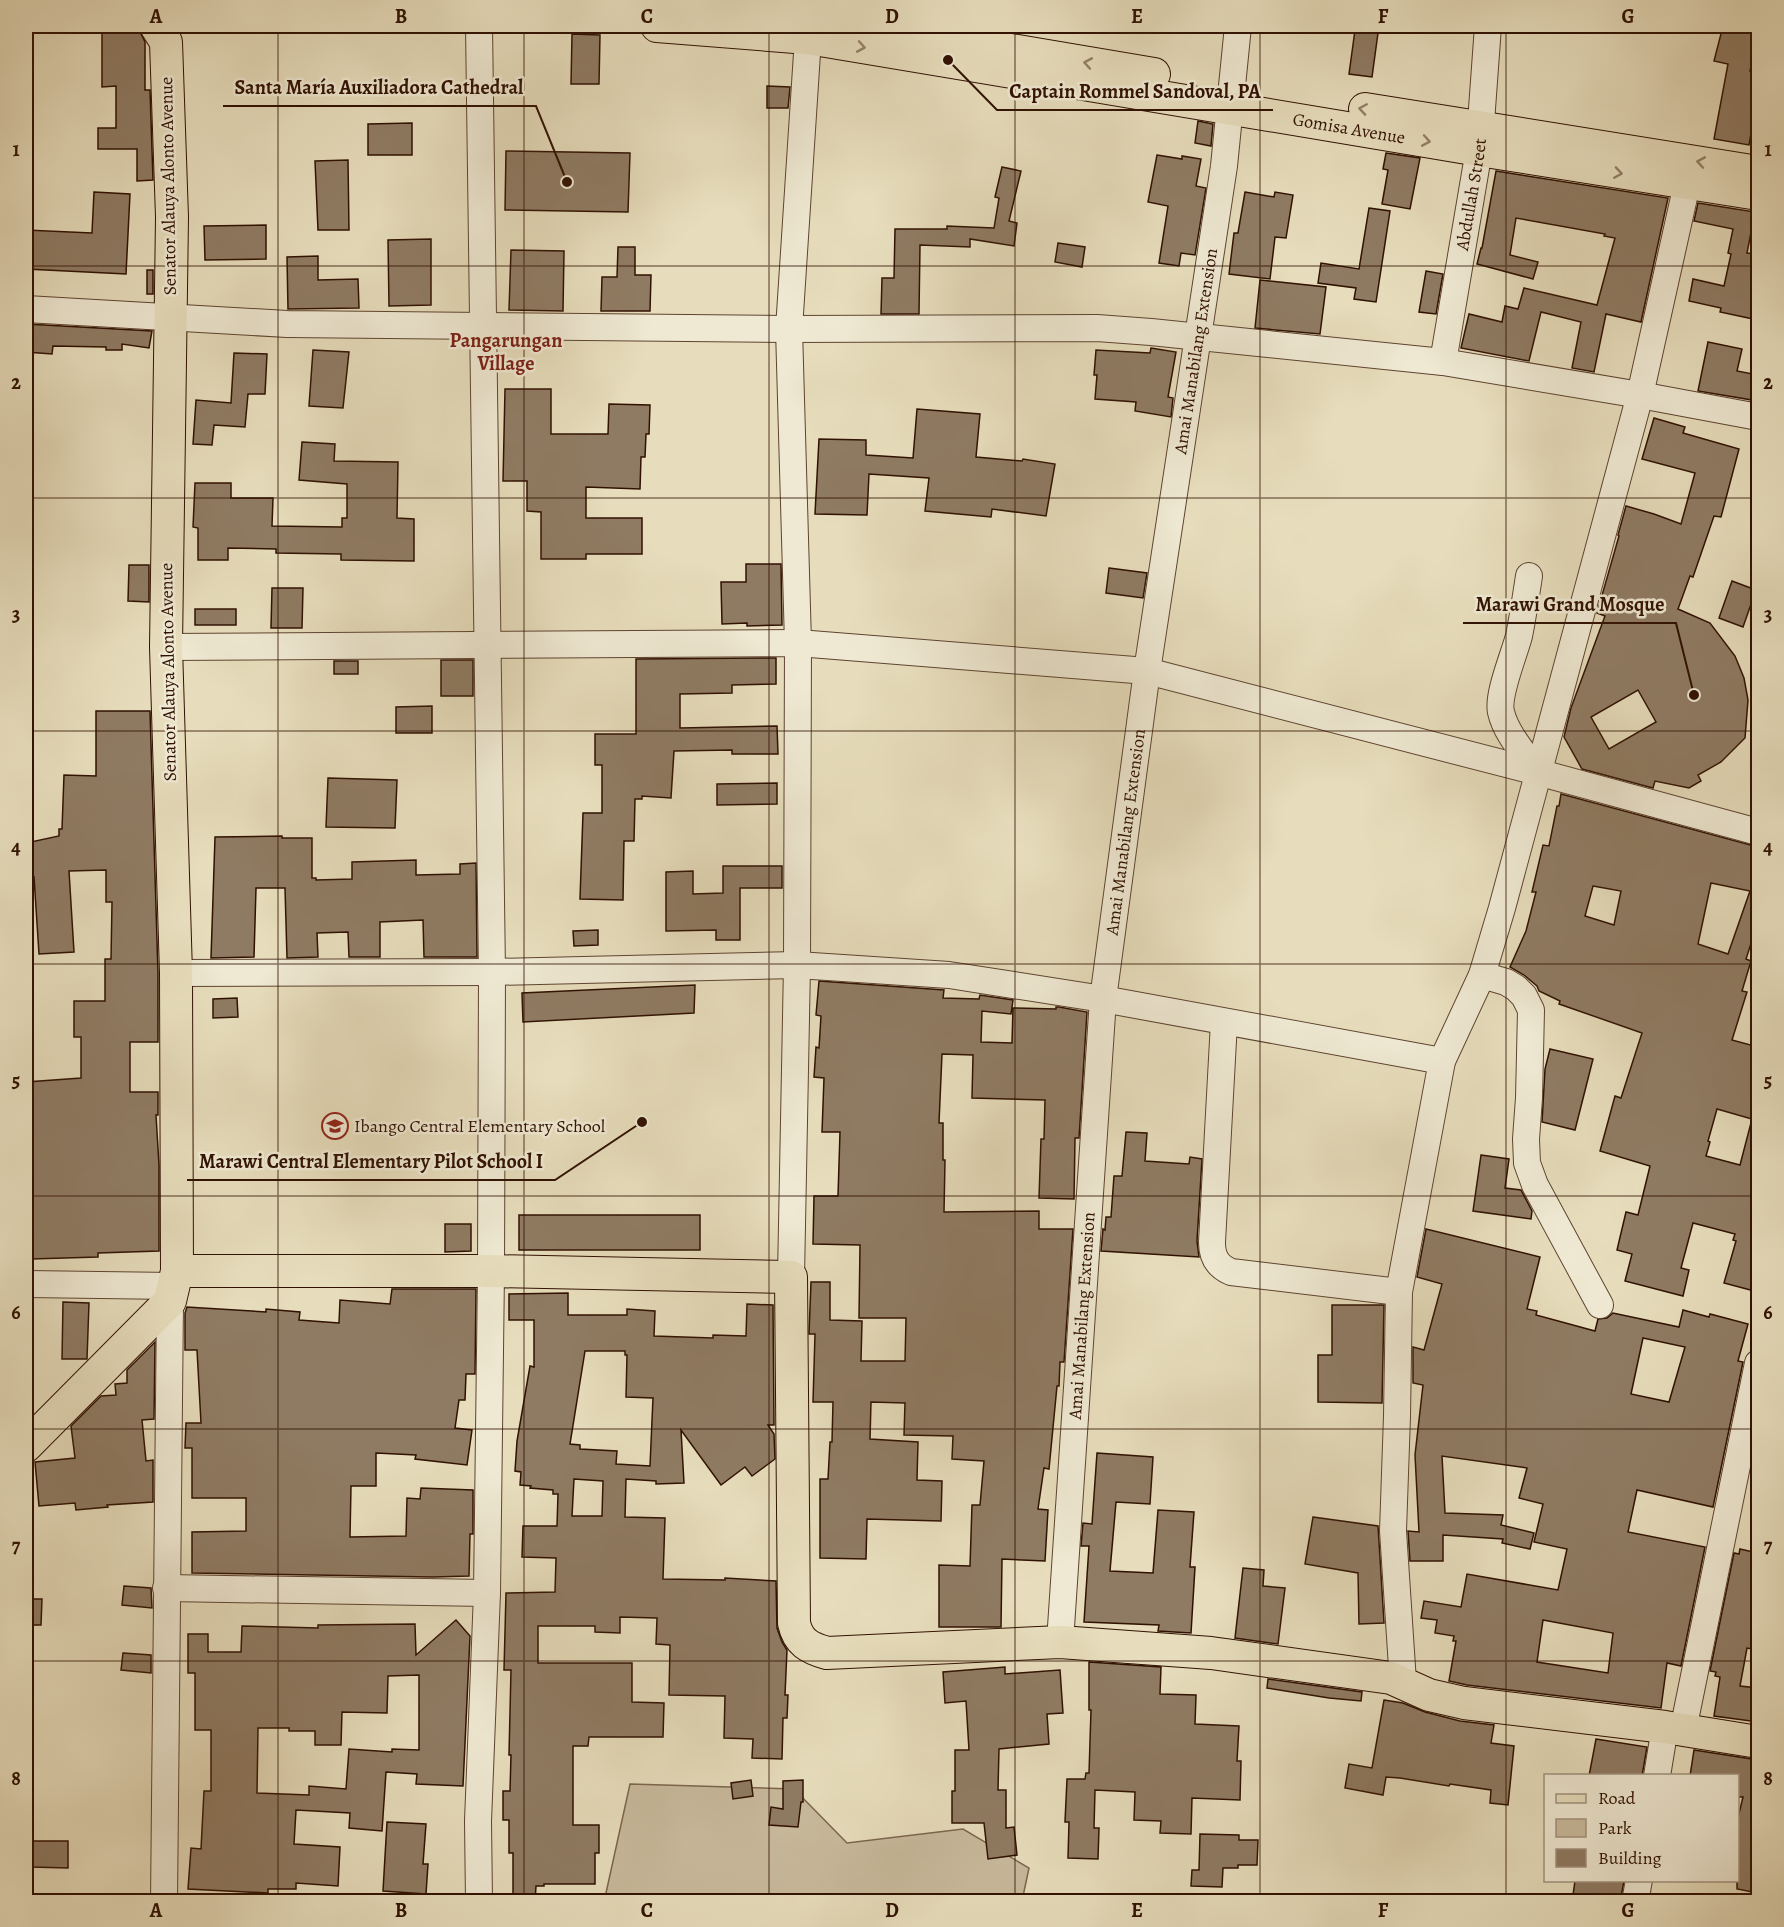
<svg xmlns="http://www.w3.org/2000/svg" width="1784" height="1927" font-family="Alegreya,serif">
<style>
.green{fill:#c8ba9c;stroke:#7c664f;stroke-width:1.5}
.building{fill:#8f7b63;stroke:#301102;stroke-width:1.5;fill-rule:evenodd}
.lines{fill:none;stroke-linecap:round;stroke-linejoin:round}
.minor-casing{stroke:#5e4430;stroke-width:28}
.major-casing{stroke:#301102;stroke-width:34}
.minor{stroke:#efe9d3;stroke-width:26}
.major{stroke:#e7ddbc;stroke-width:32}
.oneway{stroke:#958168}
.grid{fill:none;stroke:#301102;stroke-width:1.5;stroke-opacity:0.55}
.labels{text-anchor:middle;stroke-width:5;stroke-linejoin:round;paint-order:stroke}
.street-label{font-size:18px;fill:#301102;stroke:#efe9d3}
.poi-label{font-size:18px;fill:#301102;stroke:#efe9d3;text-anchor:start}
.neighbourhood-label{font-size:20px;font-weight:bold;fill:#7a1f14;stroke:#efe9d3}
.leader{fill:none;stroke:#301102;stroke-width:2}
.callout-dot{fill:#301102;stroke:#efe9d3;stroke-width:2}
.callout-label{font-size:20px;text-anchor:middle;font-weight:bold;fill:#301102;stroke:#efe9d3;stroke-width:5;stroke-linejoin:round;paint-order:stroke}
.neatline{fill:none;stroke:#301102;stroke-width:2}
.grid-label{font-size:20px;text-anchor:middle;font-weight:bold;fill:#301102}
</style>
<rect width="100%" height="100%" fill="#e7ddbc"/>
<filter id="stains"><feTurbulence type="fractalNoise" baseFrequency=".00333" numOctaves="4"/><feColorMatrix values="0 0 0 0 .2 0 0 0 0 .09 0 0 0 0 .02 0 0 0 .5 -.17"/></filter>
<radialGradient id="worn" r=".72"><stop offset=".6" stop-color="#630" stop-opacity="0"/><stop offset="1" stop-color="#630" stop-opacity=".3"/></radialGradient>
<path class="green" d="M630,1784L794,1789L847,1843L963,1829L1029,1868L1022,1901L604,1902Z"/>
<g class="building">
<path d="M1723,26H1758V36L1750,71L1758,73V92L1749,145L1714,139L1728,64L1714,61Z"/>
<path d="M138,28L145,42V90H150L153,180L137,181V149H98V128H116V86L102,87V29Z"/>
<path d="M1355,30L1378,33L1372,77L1349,74Z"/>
<path d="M572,34L600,35L599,84H571Z"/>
<path d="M767,86L790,87L788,108H767Z"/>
<path d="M1198,121L1213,124L1211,146L1195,143Z"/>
<path d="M412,123V155H368V124Z"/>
<path d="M506,151L630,153L628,212L505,210Z"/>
<path d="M1386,153L1420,158L1410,209L1382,204L1388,170L1383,169Z"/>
<path d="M1157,155L1182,159V156L1201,159L1196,186L1206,188L1195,255L1181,253L1179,266L1159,263L1168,206L1148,202Z"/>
<path d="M348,160L349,230H318L315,161Z"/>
<path d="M1002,167L1021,171L1009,221L1017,223L1014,246L970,239V247L920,245L919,314H881L882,278H894L895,229H947V226L994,228L999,198L995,197Z"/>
<path d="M1496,171L1668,198L1641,322L1606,314L1594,372L1572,368L1581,322L1541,312L1529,361L1461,348L1469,314L1502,322L1505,306L1518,309L1524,288L1597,305L1615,238L1604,236L1605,234L1516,218L1510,255L1538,262L1533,279L1477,264L1481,248H1482Z"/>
<path d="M94,192L130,194L126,274L26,269V230L92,233Z"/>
<path d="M1245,192L1274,197L1275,192L1293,195L1286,238L1275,237L1270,279L1229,274L1234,233H1238Z"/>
<path d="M1698,203L1755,212L1747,253L1758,254V320L1720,312L1721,308L1689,301L1693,279L1724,286L1731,254L1728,253L1733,229L1694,221Z"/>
<path d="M1369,208L1390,211L1376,302L1354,299L1356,288L1318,283L1321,263L1359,269Z"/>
<path d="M266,225V259L205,260L204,226Z"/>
<path d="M431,239V305L389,306L388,240Z"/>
<path d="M1058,243L1085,247L1082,267L1055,262Z"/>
<path d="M618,247H635V275H651L650,311H601L602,277H617Z"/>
<path d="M511,250L564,251L563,311L509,310Z"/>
<path d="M318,256V280L358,279L359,308L288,309L287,257Z"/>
<rect x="147" y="270" width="6" height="24"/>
<path d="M1426,271L1443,274L1436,314L1419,312Z"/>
<path d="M1260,280L1326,287L1320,334L1255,328Z"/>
<path d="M26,324L152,331L149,348L122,344V350H106V347L53,346L52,354L26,352Z"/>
<path d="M1708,342L1742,349L1737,371L1758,375V401L1698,391Z"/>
<path d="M1151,348L1176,352L1168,397L1173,398L1171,417L1135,411L1136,402L1095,399L1097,375H1094L1096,350L1150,353Z"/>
<path d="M313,350L349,352L343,408L309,406Z"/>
<path d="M234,353L267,354L265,394H248L245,427L214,425L212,445L193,444L196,400L231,403Z"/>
<path d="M505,389H551V434H608L609,404L650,405L649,434H646L645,457H641L640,489L586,487V518H642V554H586V559H541V512L527,511V481H503Z"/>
<path d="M917,409L980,414L976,457L1022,461L1023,459L1055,464L1046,516L992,509L991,517L925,511L929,478L869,474L867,515L815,514L819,439L866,440V455L913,458Z"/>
<path d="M1654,418L1685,427L1683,433L1739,449L1721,517L1714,516L1693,577L1690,576L1678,609L1710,623L1735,656L1744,678L1748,700L1745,738L1721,762L1698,775L1701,781L1689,788L1655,781L1653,788L1582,769L1564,737L1571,708L1605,616L1597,613L1619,536L1618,535L1626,506L1654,514L1681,524L1695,473L1642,459ZM1638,690L1656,722L1609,749L1591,717Z"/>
<path d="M302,442L335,444L334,461L398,462L397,518L414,519V561L341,560V554L276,553V549L228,548V560H198V528L193,527L195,483H231V498H273L272,526L342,527V518H347V484L299,480Z"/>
<path d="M746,564H781L782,625L747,626V623L722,624L721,582H746Z"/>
<path d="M129,565H149V602L128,601Z"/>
<path d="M1109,568L1147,573L1143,598L1106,593Z"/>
<path d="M1732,581L1756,590L1743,627L1719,618Z"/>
<path d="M272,588H303L302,628H271Z"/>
<rect x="195" y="609" width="41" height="16"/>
<path d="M776,658V684L732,685V693L680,694V728L777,726L778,754H732V750L674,751L671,798L642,796V799H635L634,841H624L623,900L580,899L583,813H602V765H595V734H636V659Z"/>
<rect x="441" y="660" width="32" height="36"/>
<rect x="334" y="661" width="24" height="13"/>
<path d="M432,706V733H396V707Z"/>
<path d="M96,711H150L158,973V1042H130V1092H158V1115H156L159,1165V1251L98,1253V1257L31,1259L26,1082L81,1078V1037H74V1001H105V959H111L112,902H106V870L69,871L74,952L39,954L34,877L26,879V843L59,836V829H62L64,775L96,776Z"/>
<path d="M328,778L397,780L395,828L326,827Z"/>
<path d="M777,783V804L717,805V784Z"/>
<path d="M1561,794L1758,847V922L1746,959L1751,961L1742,991L1747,992L1732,1040L1758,1047V1292L1724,1283L1736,1241L1733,1240L1735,1234L1693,1223L1681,1268L1689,1270L1683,1296L1625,1281L1632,1254L1617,1250L1626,1212L1638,1215L1650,1166L1600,1151L1615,1096L1621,1098L1642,1033L1559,1004L1560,1001L1539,991L1537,986L1524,975L1510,967L1526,931L1536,892H1532L1543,845L1549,846L1557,806H1559ZM1711,883L1750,891L1728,954L1698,944ZM1593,886L1621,891L1614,925L1585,916ZM1717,1109L1752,1119L1740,1165L1706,1156L1710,1142L1708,1141Z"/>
<path d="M282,836V838H312V878H316V880L352,879V862L416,860V875L460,874V864L476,863L477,957H424L423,920L380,922V957H349L348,932L317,933L318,957L287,958L285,888H256L254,957L211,958L215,837Z"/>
<path d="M723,866H782V888H740V940H716V930L666,931V872L693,871V894L723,893Z"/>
<path d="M598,930V945L574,946L573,931Z"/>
<path d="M819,981L944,990L943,998L979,999L980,995L1013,1000L1011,1014L982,1011L981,1042L1012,1043L1013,1008L1056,1009V1007H1059L1087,1012L1079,1138H1075L1074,1199L1039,1198L1041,1139H1044L1045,1100L972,1098L973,1055L942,1054L939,1123H943V1160H945L944,1212L1039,1211V1229H1073L1064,1362H1060L1059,1386H1057L1049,1469L1044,1468L1038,1509L1048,1510L1045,1561L1002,1559L1001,1627H939V1565L970,1566L972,1505H980L984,1461L952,1459L953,1436L904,1435L905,1403L871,1402L870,1439L918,1442L917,1480L942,1481L941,1521L867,1519L866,1559L820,1558V1479H828L830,1442H832L833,1402H813L815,1334H809L811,1282H830V1320L862,1321L861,1361H905L906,1318H859L860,1245L813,1244L814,1196H838L840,1132H822L824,1078L814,1077L816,1047L819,1048L821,1016L816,1015Z"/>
<path d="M695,985L694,1013L523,1022L522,993Z"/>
<path d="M237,998L238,1017L213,1018V999Z"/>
<path d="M1550,1049L1593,1059L1575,1130L1542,1122L1545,1069Z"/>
<path d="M1126,1132L1147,1133L1145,1161L1189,1164L1190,1157L1202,1159L1197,1241L1199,1257L1101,1251L1103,1229L1105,1230L1106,1217H1111L1114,1176H1122Z"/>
<path d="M1481,1155L1509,1159L1505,1188L1521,1190L1532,1211L1531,1219L1473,1211Z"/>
<rect x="519" y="1215" width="181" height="35"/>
<path d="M445,1224H471V1251L445,1252Z"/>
<path d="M1426,1229L1540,1257L1527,1309L1537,1311L1536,1315L1595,1331L1598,1319L1607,1318L1613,1313L1679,1327L1683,1310L1709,1317L1710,1314L1748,1324L1738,1361L1743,1362L1713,1507L1637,1490L1628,1532L1705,1547L1681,1666L1667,1663L1661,1708L1467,1685L1449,1681L1456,1641H1453L1454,1636L1435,1633L1437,1620L1421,1618L1424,1601L1461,1607L1467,1574L1558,1590L1567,1549L1534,1542L1543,1504L1519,1498L1527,1468L1442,1456L1445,1513L1503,1515L1501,1525L1534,1533L1530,1549L1502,1543L1503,1539L1443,1535V1561H1410L1408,1531L1419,1532L1415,1455L1423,1385L1413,1383V1347L1424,1350L1442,1284L1417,1277ZM1643,1338L1685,1347L1669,1402L1631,1394ZM1543,1620L1613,1633L1608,1673L1537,1662Z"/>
<path d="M392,1289H476L475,1374H466L465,1400H459L455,1428L472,1430L467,1465L415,1459L416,1455L376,1453V1486H351L350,1537L406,1536L407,1498L420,1499L421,1488L473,1490V1534H470L469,1576L433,1577L192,1573V1532L246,1531V1498H192V1448H185L186,1423H201L197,1350H185V1313L187,1307L266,1312V1309L300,1312L299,1320L339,1323L340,1300L390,1304Z"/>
<path d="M568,1293V1315H627V1309L655,1311L654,1336L713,1338V1335L746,1336L747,1304L773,1305L774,1425H768L774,1434L775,1459L752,1476L745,1467L721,1485L681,1430L684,1483L656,1484V1481L626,1479L625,1517L665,1518L663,1579L725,1580V1578L776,1581L777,1628L782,1642L787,1650L785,1695H788L787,1718H783L782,1759L752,1758L753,1739L724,1738L725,1696L669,1695L670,1645L656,1644L657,1618L620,1617V1633L595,1632V1626H538V1663H632V1702L664,1703L663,1737H589L588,1746H573V1825H599V1853H595V1884H544V1886H536L535,1902H513V1853H509V1820H503V1791H510L511,1755H509L511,1670H504L506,1593L555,1592L556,1558L522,1557L523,1526H557L558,1494H553V1490L530,1488L531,1486L520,1485L521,1472L515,1471L517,1441L530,1366L534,1367V1320H509V1294ZM585,1351H625V1355H627L626,1397L653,1398L650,1466L616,1464L617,1451L580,1449V1445L570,1444ZM574,1479L603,1481L602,1516H572Z"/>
<path d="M63,1302L89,1303L87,1359H62Z"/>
<path d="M1332,1305H1384L1382,1403L1318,1402V1355H1332Z"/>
<path d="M155,1342L154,1419L142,1420L146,1461L153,1460V1502L107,1505L108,1507L76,1510L75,1503L39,1506L35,1462L75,1458L71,1426L101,1396L116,1395L115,1384L127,1383V1370Z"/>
<path d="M1097,1453L1153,1457L1150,1504L1116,1502L1110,1571L1153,1573L1158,1510L1194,1512L1190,1567H1195L1191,1633L1158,1631L1159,1625L1084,1622L1089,1546H1081L1083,1523L1092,1524Z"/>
<path d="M1313,1517L1378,1526L1384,1623L1359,1624L1358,1573L1305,1564Z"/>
<path d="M1740,1549L1758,1553V1650L1747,1648L1740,1686L1758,1688V1722L1714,1716L1720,1677L1715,1676L1716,1672L1710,1671L1734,1553L1739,1554Z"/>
<path d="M1243,1568L1264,1570L1263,1586L1285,1588L1278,1644L1235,1638Z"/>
<path d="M124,1586L151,1588L152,1608L122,1605Z"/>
<path d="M26,1599H42L41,1625H26Z"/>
<path d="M456,1620L470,1636L463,1786L416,1784L417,1774L386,1772L382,1831L349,1828L350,1813L296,1810L294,1844L340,1847L338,1886L296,1883V1889H268V1893L188,1889L191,1848L201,1849L204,1791H211V1730H195V1673H188V1634H208V1652H241L242,1626L318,1628V1625L415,1624L416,1655ZM419,1675V1750L392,1749V1752L349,1749L346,1789L309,1786V1795L257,1793L258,1728H289V1731H315V1745H341L342,1712L387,1713L388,1676Z"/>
<path d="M123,1653L151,1655V1673L121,1670Z"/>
<path d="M1089,1662L1161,1667L1160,1694L1196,1695L1195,1724L1239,1726L1237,1761H1241L1240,1800L1192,1798L1191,1834L1160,1833L1161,1821L1134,1820L1135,1792L1095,1790L1094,1828H1099L1098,1859L1068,1858L1069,1822H1065L1067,1779H1085L1086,1773H1089L1091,1710H1089Z"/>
<path d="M1005,1667V1674L1060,1670L1063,1713L1047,1714L1049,1744L999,1749L998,1790H1006V1828L1014,1827L1017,1855L988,1859L984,1823H952V1791H955V1750H969L966,1701L945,1703L943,1672Z"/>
<path d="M1268,1679L1362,1692L1361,1701L1329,1698L1267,1688Z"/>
<path d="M1384,1700L1403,1703L1425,1712L1460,1721L1494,1725L1491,1743L1514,1746L1508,1805L1490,1803L1491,1790L1450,1784L1449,1786L1400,1778L1386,1777L1383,1795L1345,1788L1349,1764L1372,1768Z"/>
<path d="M1596,1739L1647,1747L1642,1776H1589Z"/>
<path d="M1694,1750L1758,1760V1893L1737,1889V1822L1743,1797H1737V1776H1690Z"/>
<path d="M751,1780L753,1796L733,1799L731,1783Z"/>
<path d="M803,1780V1802H801L798,1827L769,1825L771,1807L783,1809V1781Z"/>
<path d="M387,1822L426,1824L423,1864H428L426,1894L383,1891Z"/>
<path d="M1200,1834L1239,1835V1840H1258L1257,1865H1238V1868H1223L1222,1887L1191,1886L1192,1870H1199Z"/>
<path d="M31,1841H68V1868L31,1867Z"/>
<path d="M1575,1881H1624L1620,1902H1572Z"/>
</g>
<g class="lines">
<defs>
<g id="minor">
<path d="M26,309L287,324L789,329L1097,328L1151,332L1443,362L1640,395L1758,417"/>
<path id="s1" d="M1443,362L1479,150L1488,26"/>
<path d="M1529,576C1526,596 1523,616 1519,636C1514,655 1497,695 1501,712C1506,734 1525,754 1537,772"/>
<path d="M166,647L798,643L1147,671L1537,772L1758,832"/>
<path d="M176,973L492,972L797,965L949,975L1103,999L1442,1061"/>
<path d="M1482,975L1506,982L1516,988L1524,996L1531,1010L1529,1098L1526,1139L1527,1163L1535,1185L1600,1305"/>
<path d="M1224,1022L1212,1242C1212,1257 1217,1266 1231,1272L1399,1292"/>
<path d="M791,1277L797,965L798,643L789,329L808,38"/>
<path d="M26,1284L174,1286"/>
<path d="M166,1588L487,1593"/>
<path id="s2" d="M1060,1642L1103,999L1147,671L1224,166L1238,26"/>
<path d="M1403,1682L1393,1531L1397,1416L1399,1292L1442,1061L1482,975L1502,908L1640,395L1687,184"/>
<path d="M1683,1730L1758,1363"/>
<path d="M1657,1776L1665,1727"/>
<path d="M164,1902L170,1301"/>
<path d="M479,1902L478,1821L487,1593L491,1271L492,972L479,26"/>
<path d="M1635,1902L1639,1880"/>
</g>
<g id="major">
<path id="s3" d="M657,26L808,38L1479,150L1758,194"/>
<path d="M868,26L1154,74"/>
<path d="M1365,109L1758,172"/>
<path d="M177,1271H491L791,1277L794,1623C798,1642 809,1648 827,1653L1060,1642L1211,1653L1391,1678L1429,1695L1464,1703L1665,1727L1758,1742"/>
<path d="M26,1446L170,1301L177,1271L176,973L166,647L172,217L166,42L156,26"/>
</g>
</defs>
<use href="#minor" class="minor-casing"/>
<use href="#major" class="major-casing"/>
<use href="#minor" class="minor"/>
<use href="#major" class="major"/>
</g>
<defs><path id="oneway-chevron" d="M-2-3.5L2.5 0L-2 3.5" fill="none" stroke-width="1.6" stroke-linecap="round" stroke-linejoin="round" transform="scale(1.5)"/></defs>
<g class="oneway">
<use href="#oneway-chevron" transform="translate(861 47) rotate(10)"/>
<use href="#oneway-chevron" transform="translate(1088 63) rotate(-170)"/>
<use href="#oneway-chevron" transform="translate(1363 109) rotate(-171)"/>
<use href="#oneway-chevron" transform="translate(1426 141) rotate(10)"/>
<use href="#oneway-chevron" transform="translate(1701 162) rotate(-170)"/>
<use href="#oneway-chevron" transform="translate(1618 173) rotate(9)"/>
</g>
<path class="grid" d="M278,26V1902M524,26V1902M769,26V1902M1015,26V1902M1260,26V1902M1506,26V1902M26,266H1758M26,498H1758M26,731H1758M26,964H1758M26,1196H1758M26,1429H1758M26,1661H1758"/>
<defs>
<symbol id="school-ring" viewBox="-11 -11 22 22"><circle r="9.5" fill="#efe9d3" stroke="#8f2418" stroke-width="1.5"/><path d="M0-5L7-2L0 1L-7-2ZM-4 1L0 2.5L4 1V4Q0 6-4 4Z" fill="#8f2418"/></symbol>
</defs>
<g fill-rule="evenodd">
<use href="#school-ring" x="320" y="1111" width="30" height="30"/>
</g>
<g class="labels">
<g class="street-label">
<text dy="6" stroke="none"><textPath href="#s3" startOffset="700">Gomisa Avenue</textPath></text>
<text transform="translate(168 186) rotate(-91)" y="6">Senator Alauya Alonto Avenue</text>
<text dy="6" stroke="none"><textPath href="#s1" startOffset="170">Abdullah Street</textPath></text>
<text dy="6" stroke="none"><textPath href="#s2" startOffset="1299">Amai Manabilang Extension</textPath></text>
<text transform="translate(168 672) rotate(-91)" y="6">Senator Alauya Alonto Avenue</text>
<text dy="6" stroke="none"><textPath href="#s2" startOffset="813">Amai Manabilang Extension</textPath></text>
<text dy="6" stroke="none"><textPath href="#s2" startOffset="327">Amai Manabilang Extension</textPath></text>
</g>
<g class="poi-label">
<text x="354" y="1132">Ibango Central Elementary School</text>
</g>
<g class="neighbourhood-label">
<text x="506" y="347">Pangarungan<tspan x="506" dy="23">Village</tspan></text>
</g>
</g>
<path class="leader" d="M567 182L536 106H223M948 60L997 110H1273M1694 695L1676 623H1463M642 1122L555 1180H187"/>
<g class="callout-dot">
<circle cx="567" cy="182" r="6"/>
<circle cx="948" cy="60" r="6"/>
<circle cx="1694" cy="695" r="6"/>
<circle cx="642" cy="1122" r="6"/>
</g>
<g class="callout-label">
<text x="379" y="94">Santa María Auxiliadora Cathedral</text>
<text x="1135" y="98">Captain Rommel Sandoval, PA</text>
<text x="1570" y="611">Marawi Grand Mosque</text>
<text x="371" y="1168">Marawi Central Elementary Pilot School I</text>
</g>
<rect width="1784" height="1927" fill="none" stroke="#e7ddbc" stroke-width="66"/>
<rect x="1544" y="1774" width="195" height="108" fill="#efe9d3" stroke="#a3937f" stroke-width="1.5"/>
<rect x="1556" y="1794" width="30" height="9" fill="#e7ddbc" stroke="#a3937f" stroke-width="1.5"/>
<text x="1598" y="1804" font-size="18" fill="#301102">Road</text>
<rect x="1556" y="1819" width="30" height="18" fill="#c8ba9c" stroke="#a3937f" stroke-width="1.5"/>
<text x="1598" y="1834" font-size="18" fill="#301102">Park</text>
<rect x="1556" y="1849" width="30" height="18" fill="#8f7b63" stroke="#a3937f" stroke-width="1.5"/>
<text x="1598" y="1864" font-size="18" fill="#301102">Building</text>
<rect x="33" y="33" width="1718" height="1861" class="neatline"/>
<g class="grid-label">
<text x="156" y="23">A</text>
<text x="401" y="23">B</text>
<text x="647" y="23">C</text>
<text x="892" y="23">D</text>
<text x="1137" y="23">E</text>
<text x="1383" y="23">F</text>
<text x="1628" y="23">G</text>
<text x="16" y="156">1</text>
<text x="1768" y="156">1</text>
<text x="16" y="389">2</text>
<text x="1768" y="389">2</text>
<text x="16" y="621">3</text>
<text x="1768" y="621">3</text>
<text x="16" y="854">4</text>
<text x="1768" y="854">4</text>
<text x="16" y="1087">5</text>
<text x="1768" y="1087">5</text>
<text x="16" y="1319">6</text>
<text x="1768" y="1319">6</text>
<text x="16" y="1552">7</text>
<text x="1768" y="1552">7</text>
<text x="16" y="1785">8</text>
<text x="1768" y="1785">8</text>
<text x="156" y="1917">A</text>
<text x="401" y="1917">B</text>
<text x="647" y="1917">C</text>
<text x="892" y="1917">D</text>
<text x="1137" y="1917">E</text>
<text x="1383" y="1917">F</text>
<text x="1628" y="1917">G</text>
</g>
<rect width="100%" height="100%" filter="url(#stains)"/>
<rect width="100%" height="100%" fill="url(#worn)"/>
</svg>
